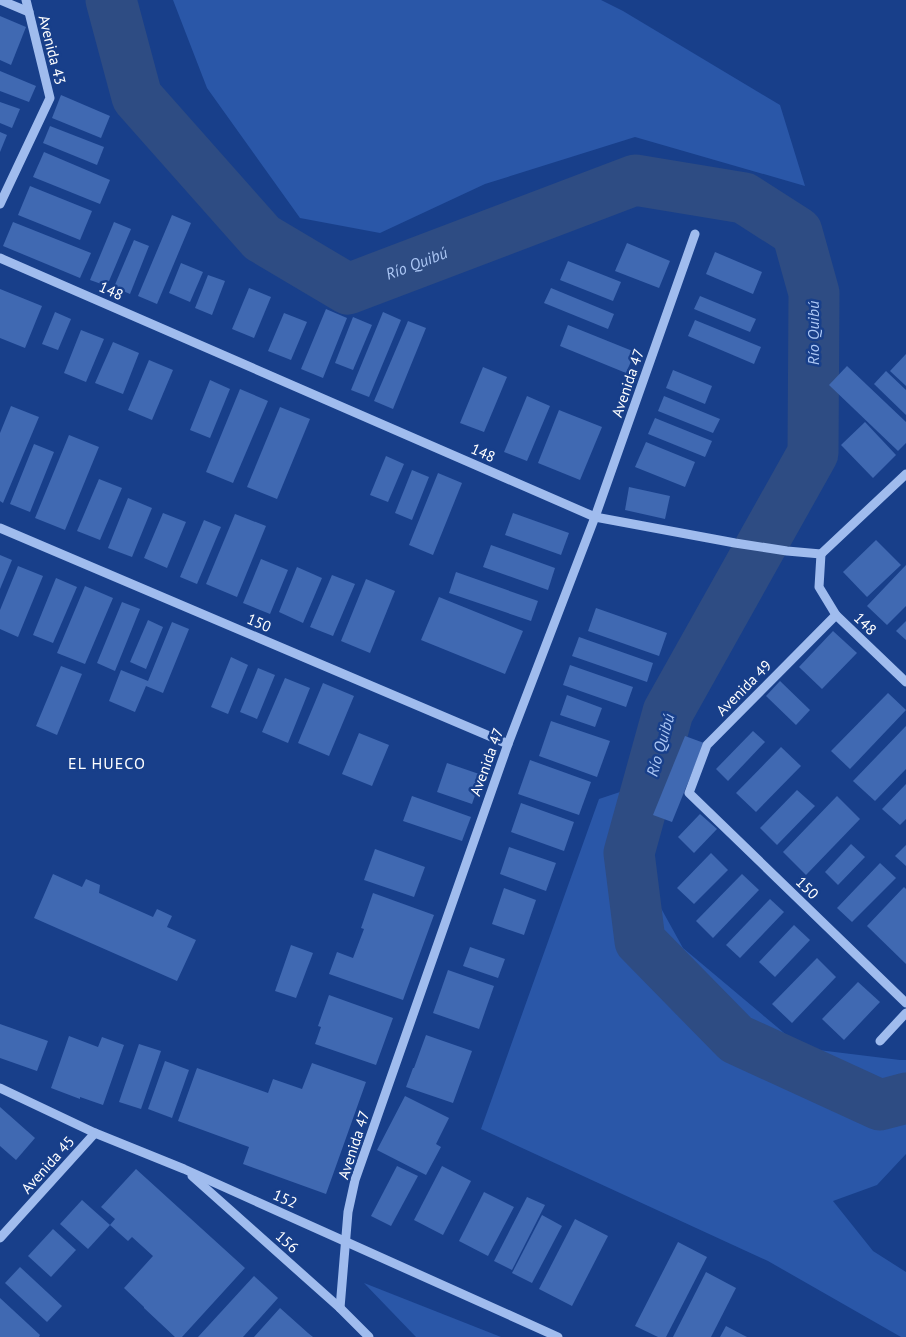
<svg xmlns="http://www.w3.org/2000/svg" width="906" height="1337" font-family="'PT Sans',sans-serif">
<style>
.green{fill:#2a57a8}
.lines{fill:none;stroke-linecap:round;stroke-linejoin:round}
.river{stroke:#2e4c83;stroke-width:51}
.building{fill:#4069b2}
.minor{stroke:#a0bcee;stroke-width:9}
.labels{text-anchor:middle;stroke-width:5;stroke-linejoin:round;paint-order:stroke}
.street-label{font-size:15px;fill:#fff;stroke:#183f8a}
.water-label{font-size:16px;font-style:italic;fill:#acc7f5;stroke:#183f8a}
.neighbourhood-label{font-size:16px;letter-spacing:1px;fill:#fff;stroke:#183f8a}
</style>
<rect width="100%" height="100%" fill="#183f8a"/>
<g class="green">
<path d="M173,0H601L623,11L780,105L805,186L635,137L485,184L380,233L300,218L207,88Z"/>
<path d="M665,777L652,815L657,901L683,948L802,1048L900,1060H906V1154L877,1185L833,1201L873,1251L906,1272V1337H901L768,1261L481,1129L599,799Z"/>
<path d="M364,1283L501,1337H416Z"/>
</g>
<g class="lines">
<path class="river" id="s1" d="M111,0L137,97L262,238L348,289L635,180L744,198L797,232L814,293L813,453L668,712L629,853L640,941L736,1039L880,1105L906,1098"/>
</g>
<g class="building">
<path d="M0,16L26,27L11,65L0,60Z"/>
<path d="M0,71L36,86L29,102L0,91Z"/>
<path d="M61,95L110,116L101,138L52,118Z"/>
<path d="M0,102L20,109L12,128L0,123Z"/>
<path d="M50,126L104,147L97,165L43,143Z"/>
<path d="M0,132L7,135L0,152Z"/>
<path d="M44,152L110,180L100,204L33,177Z"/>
<path d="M30,186L92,211L80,240L18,215Z"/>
<path d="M172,215L191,223L157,304L138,296Z"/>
<path d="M13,222L91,253L80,278L3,246Z"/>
<path d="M114,222L131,229L107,286L90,280Z"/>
<path d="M134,240L149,246L130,294L114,287Z"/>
<path d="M627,243L670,261L659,288L615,271Z"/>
<path d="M715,252L762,272L753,294L706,274Z"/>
<path d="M568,261L621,282L613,301L560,280Z"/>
<path d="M181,263L203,272L190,302L169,293Z"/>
<path d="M208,275L225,281L212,315L195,308Z"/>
<path d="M249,288L271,297L254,338L232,329Z"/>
<path d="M551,288L614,314L608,329L544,303Z"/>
<path d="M0,289L42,306L25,348L0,338Z"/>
<path d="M700,296L756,319L750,332L694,309Z"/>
<path d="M326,309L347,318L323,378L301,369Z"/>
<path d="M55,312L71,319L58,350L42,344Z"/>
<path d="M383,312L401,320L369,397L351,390Z"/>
<path d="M284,313L307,322L291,360L268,351Z"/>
<path d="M353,317L372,325L353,370L335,363Z"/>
<path d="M695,320L761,347L754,364L688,336Z"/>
<path d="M408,321L426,328L393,409L374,401Z"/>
<path d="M568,325L635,352L626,373L560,346Z"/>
<path d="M81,330L104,339L86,382L64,373Z"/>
<path d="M113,342L139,353L123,394L95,383Z"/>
<path d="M906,354V386L890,371Z"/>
<path d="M149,360L173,370L152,420L128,410Z"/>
<path d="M847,366L906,422V443L898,451L829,385Z"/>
<path d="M483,367L507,377L484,432L460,423Z"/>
<path d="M673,370L712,386L705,404L666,388Z"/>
<path d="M886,371L906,390V415L874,384Z"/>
<path d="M210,380L230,389L210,438L190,430Z"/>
<path d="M240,389L268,401L233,483L206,472Z"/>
<path d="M527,396L550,406L527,461L504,452Z"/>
<path d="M664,396L720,419L713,433L658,411Z"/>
<path d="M11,406L39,417L3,503L0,501V433Z"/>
<path d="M280,407L310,419L277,499L247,487Z"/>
<path d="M559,410L602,427L580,480L538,463Z"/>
<path d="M655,418L712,441L705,457L648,434Z"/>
<path d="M865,422L896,455L873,478L841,445Z"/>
<path d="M69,435L99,447L65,530L35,518Z"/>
<path d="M646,442L695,462L685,487L635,467Z"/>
<path d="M34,444L54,452L30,512L10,504Z"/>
<path d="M386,456L404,464L388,502L370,495Z"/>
<path d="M412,470L429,477L412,520L395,513Z"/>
<path d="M438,473L462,483L433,555L409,545Z"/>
<path d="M99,479L122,488L100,540L77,531Z"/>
<path d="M629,487L670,496L665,519L625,510Z"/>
<path d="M128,498L152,508L132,557L108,548Z"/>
<path d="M163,513L186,522L167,568L144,558Z"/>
<path d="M513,513L569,533L561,555L505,535Z"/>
<path d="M235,514L266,526L237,597L206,584Z"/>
<path d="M204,520L221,527L197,584L180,577Z"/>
<path d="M876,540L901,565L867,597L843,572Z"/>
<path d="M491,545L555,568L548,590L483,567Z"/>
<path d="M0,555L12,560L0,589Z"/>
<path d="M261,559L288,570L270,614L243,603Z"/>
<path d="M906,565V606L887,625L867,606Z"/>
<path d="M18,566L43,576L18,637L0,629V610Z"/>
<path d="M297,567L322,578L303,623L279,612Z"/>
<path d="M456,572L538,601L531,621L449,593Z"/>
<path d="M332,575L355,584L333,636L310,627Z"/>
<path d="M56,578L77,587L53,643L33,635Z"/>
<path d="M366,579L395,591L370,653L341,641Z"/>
<path d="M85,586L113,598L85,664L57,653Z"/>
<path d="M439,597L523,631L505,674L421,640Z"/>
<path d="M122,602L140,609L115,671L97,663Z"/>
<path d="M596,608L667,633L659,656L588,631Z"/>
<path d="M148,620L163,627L146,669L130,662Z"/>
<path d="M906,621V640L896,631Z"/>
<path d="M172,622L189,629L163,693L146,686L135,712L109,701L121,670L148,681Z"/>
<path d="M833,631L857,653L822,689L799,667Z"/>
<path d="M579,637L653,663L647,682L572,656Z"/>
<path d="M231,657L248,665L228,714L211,707Z"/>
<path d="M570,665L633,687L626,707L563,685Z"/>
<path d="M61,666L82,674L57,735L36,726Z"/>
<path d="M258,668L275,675L257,719L240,712Z"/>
<path d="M285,678L310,688L288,743L262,732Z"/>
<path d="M780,681L810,710L796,725L766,696Z"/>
<path d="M323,683L354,696L329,756L298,743Z"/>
<path d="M888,693L906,710L850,769L831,751Z"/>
<path d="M567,695L602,708L595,727L560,715Z"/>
<path d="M551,721L610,741L597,777L539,756Z"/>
<path d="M906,726V769L875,801L853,781Z"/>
<path d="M753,731L765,742L728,781L716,769Z"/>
<path d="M359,733L389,745L372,786L342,774Z"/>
<path d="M685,736L704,743L672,822L653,815Z"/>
<path d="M781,747L801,766L756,812L736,793Z"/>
<path d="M530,760L591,782L579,815L518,794Z"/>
<path d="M447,763L482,775L472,804L437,792Z"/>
<path d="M906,784V819L900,825L882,809Z"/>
<path d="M797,790L815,806L777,845L760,828Z"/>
<path d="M412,796L471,817L462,841L403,821Z"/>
<path d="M837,796L860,819L806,875L783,852Z"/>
<path d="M521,803L574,822L564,851L511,832Z"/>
<path d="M700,814L717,829L694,853L678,837Z"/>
<path d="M851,844L865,857L838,885L825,872Z"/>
<path d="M906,845V866L895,856Z"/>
<path d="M509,847L556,863L546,891L500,874Z"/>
<path d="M375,849L425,867L414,897L364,880Z"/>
<path d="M711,853L728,870L694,904L677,888Z"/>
<path d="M880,863L896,878L852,922L837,908Z"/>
<path d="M53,874L82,887L86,879L100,885L99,893L153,917L157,909L172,916L167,927L196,940L177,981L34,918Z"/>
<path d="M742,874L759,890L713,938L696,921Z"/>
<path d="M904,887L906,889V964L867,926Z"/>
<path d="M504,888L536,900L524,935L492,924Z"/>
<path d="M373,893L434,915L403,1000L329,974L337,952L353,958L364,929L361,928Z"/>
<path d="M770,899L784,912L740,958L726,945Z"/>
<path d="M794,925L810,940L775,977L759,962Z"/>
<path d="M291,945L313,953L296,998L275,991Z"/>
<path d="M470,947L505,959L498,978L463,966Z"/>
<path d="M817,958L836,977L792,1023L772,1004Z"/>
<path d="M448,970L494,986L479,1029L433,1013Z"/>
<path d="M858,982L880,1002L844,1040L822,1019Z"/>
<path d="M329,995L393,1018L376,1065L315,1044L321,1027L318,1026Z"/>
<path d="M0,1024L48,1041L37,1071L0,1058Z"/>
<path d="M426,1035L472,1051L453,1103L406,1087L413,1068H414Z"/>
<path d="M69,1036L98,1047L102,1037L124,1045L103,1105L80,1097V1099L51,1088Z"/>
<path d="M139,1044L161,1051L141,1109L119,1102Z"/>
<path d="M165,1061L189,1070L172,1118L148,1109Z"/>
<path d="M312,1063L366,1082L326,1194L243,1164L249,1147L178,1121L197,1068L268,1093L273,1079L302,1089Z"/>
<path d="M405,1096L449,1118L436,1144L441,1147L426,1175L377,1150Z"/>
<path d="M0,1107L35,1138L16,1160L0,1146Z"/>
<path d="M397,1166L418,1176L391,1226L371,1216Z"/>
<path d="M442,1166L471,1181L443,1235L414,1220Z"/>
<path d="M136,1169L245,1268L182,1337H175L144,1308V1307L124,1288L153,1256L132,1237L128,1241L110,1225L115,1219L101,1207Z"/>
<path d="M484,1192L514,1207L488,1256L459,1241Z"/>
<path d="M527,1197L545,1205L512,1270L494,1261Z"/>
<path d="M82,1200L110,1225L88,1249L60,1224Z"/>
<path d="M542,1215L562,1226L532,1283L512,1273Z"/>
<path d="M575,1219L608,1236L572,1306L539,1289Z"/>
<path d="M53,1229L76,1250L51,1277L28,1256Z"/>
<path d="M678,1242L707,1257L666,1337H658L635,1326Z"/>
<path d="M20,1267L62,1306L47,1322L5,1283Z"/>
<path d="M706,1272L736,1288L711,1337H673Z"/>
<path d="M254,1276L278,1298L243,1337H198Z"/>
<path d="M0,1298L40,1335L39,1337H0Z"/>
<path d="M280,1308L308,1333L313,1337H254Z"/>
<path d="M726,1326L743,1335L747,1337H720Z"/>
</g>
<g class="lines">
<g class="minor">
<path d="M0,0L29,12"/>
<path d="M0,204L50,98L26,0"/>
<path d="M0,258L595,517L735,543L787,551L821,554"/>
<path d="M0,528L508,744"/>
<path d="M821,554L819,587L836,615L906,682"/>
<path d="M821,554L906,474"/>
<path d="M836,615L707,745L689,793L906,1003"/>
<path d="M880,1041L906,1013"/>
<path d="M0,1088L95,1133L184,1169L558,1337"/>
<path d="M192,1176L340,1308L369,1337"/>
<path d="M0,1238L95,1133"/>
<path d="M340,1308L348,1212L355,1180L508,744L595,517L695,234"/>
</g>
</g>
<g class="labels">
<g class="street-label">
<text transform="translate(52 50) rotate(76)" y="5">Avenida 43</text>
<text transform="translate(111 291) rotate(24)" y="5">148</text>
<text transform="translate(628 383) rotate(-71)" y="5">Avenida 47</text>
<text transform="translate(483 453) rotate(24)" y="5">148</text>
<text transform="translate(259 623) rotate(23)" y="5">150</text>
<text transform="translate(865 624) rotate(44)" y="5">148</text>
<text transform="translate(744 688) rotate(-45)" y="5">Avenida 49</text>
<text transform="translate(487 762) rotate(-70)" y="5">Avenida 47</text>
<text transform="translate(807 888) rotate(44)" y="5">150</text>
<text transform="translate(354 1145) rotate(-72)" y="5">Avenida 47</text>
<text transform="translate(48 1165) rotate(-48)" y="5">Avenida 45</text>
<text transform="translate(285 1199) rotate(24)" y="5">152</text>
<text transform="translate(287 1242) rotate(42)" y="5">156</text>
</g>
<g class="water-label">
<text dy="6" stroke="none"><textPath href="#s1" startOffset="462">Río Quibú</textPath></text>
<text transform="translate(813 333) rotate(-90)" y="6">Río Quibú</text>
<text transform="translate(660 745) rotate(-74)" y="6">Río Quibú</text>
</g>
<g class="neighbourhood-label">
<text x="107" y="769">EL HUECO</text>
</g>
</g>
</svg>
